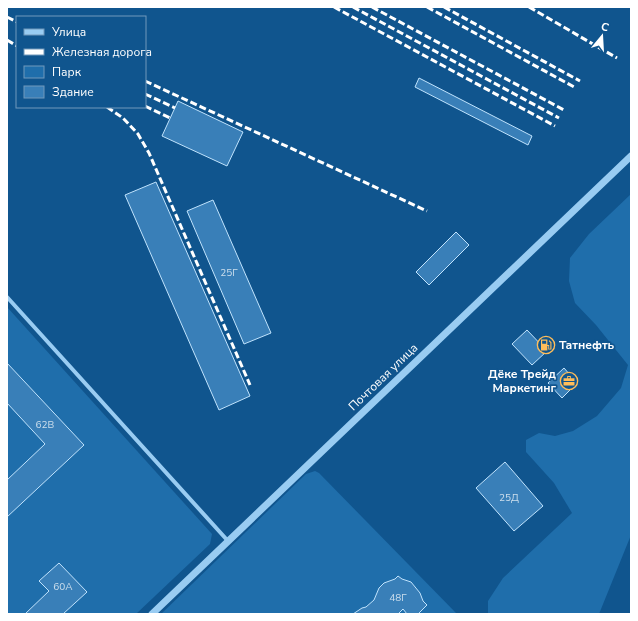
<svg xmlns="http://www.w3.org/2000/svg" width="638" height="621" font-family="'Nunito Sans',sans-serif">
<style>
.green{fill:#1f6eab}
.building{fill:#397fb8;stroke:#c0e3fd}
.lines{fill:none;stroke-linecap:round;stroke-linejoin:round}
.minor{stroke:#99ccf2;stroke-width:4}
.tertiary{stroke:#99ccf2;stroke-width:7}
.rail{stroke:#fff;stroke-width:3;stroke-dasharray:7 3;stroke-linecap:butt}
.labels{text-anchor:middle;stroke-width:3.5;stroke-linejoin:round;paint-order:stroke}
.number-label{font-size:10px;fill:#cedfed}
.poi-label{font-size:12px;font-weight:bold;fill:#fff;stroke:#10558e;text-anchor:start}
.street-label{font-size:12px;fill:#fff;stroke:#10558e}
</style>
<rect width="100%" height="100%" fill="#10558e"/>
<g class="green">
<path d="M631,194V535L599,614H488V601L503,578L572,513L554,483L526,452V440L539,433L555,436L573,431L597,416L621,388L628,365L596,325L575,303L569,281L570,258L589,234Z"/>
<path d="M7,307L212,534L210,544L136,614H7Z"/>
<path d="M315,471L319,473L457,614H161L306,474Z"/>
</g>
<g class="building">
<path d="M419,78L532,136L528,145L415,87Z"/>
<path d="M178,101L243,132L227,166L162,136Z"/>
<path d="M156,182L250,396L219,410L125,195Z"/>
<path d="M213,200L271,333L244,344L187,211Z"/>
<path d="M456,232L469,245L429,285L416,272Z"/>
<path d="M527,330L547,351L532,365L512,344Z"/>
<path d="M7,363L84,445L7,517V480L45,444L7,403Z"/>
<path d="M564,368L577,383L562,398L548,383Z"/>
<path d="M505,462L543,506L514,531L476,488Z"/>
<path d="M59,563L87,592L63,614H25L49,591L39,581Z"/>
<path d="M398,576L402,579L411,582L420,593L423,601L427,605L418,614H407L403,609L398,614H353L362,608L366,607L374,600L379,588L384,583L395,579Z"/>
</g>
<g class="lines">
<path class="minor" d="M7,297L228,541"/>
<path class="tertiary" d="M152,614L631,156"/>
<g class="rail">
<path d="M334,7L555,126"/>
<path d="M353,7L559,118"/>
<path d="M372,7L564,110"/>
<path d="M427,7L576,88"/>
<path d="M444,7L580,81"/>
<path d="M529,7L617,58"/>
<path d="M7,17L17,22"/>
<path d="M7,40L17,46"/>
<path d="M145,81L427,211"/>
<path d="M145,94L175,108"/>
<path d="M145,106L170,118"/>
<path d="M107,107L123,118L138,134L149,153L250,385"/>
</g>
</g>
<defs>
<symbol id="fuel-ring" viewBox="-11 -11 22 22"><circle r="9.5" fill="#10558e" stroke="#ffbd5a" stroke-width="1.5"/><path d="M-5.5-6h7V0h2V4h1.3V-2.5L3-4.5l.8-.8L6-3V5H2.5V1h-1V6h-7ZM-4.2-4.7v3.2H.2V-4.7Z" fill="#ffbd5a"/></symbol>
<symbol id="office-ring" viewBox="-11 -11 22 22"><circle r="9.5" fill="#10558e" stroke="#ffbd5a" stroke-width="1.5"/><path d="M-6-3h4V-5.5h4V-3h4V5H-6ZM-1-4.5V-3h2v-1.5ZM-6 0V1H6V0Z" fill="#ffbd5a"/></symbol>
</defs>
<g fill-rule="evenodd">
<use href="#fuel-ring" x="536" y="335" width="20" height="20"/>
<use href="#office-ring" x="559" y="371" width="20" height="20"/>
</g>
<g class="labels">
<g class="number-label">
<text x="229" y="276">25Г</text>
<text x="45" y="428">62В</text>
<text x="509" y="501">25Д</text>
<text x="63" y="590">60А</text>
<text x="398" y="601">48Г</text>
</g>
<g class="poi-label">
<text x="559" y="349">Татнефть</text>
<text x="556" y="378" text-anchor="end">Дёке Трейд<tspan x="556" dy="14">Маркетинг</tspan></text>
</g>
<g class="street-label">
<text transform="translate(383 377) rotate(-44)" y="4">Почтовая улица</text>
</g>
</g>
<rect width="638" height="621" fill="none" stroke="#ffffff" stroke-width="16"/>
<rect x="16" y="16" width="130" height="92" fill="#10558e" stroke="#7099bb"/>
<rect x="24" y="29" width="20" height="6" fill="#99ccf2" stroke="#7099bb"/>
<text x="52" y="36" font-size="12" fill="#ffffff">Улица</text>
<rect x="24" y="49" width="20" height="6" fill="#ffffff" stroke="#7099bb"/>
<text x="52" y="56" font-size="12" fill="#ffffff">Железная дорога</text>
<rect x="24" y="66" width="20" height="12" fill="#1f6eab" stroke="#7099bb"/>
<text x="52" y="76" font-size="12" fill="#ffffff">Парк</text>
<rect x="24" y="86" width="20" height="12" fill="#397fb8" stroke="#7099bb"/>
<text x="52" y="96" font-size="12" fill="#ffffff">Здание</text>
<g transform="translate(602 36) rotate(18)" stroke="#10558e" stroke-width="3" paint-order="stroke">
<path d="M0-3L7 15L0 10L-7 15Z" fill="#ffffff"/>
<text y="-6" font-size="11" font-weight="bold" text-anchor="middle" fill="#ffffff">С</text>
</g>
</svg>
